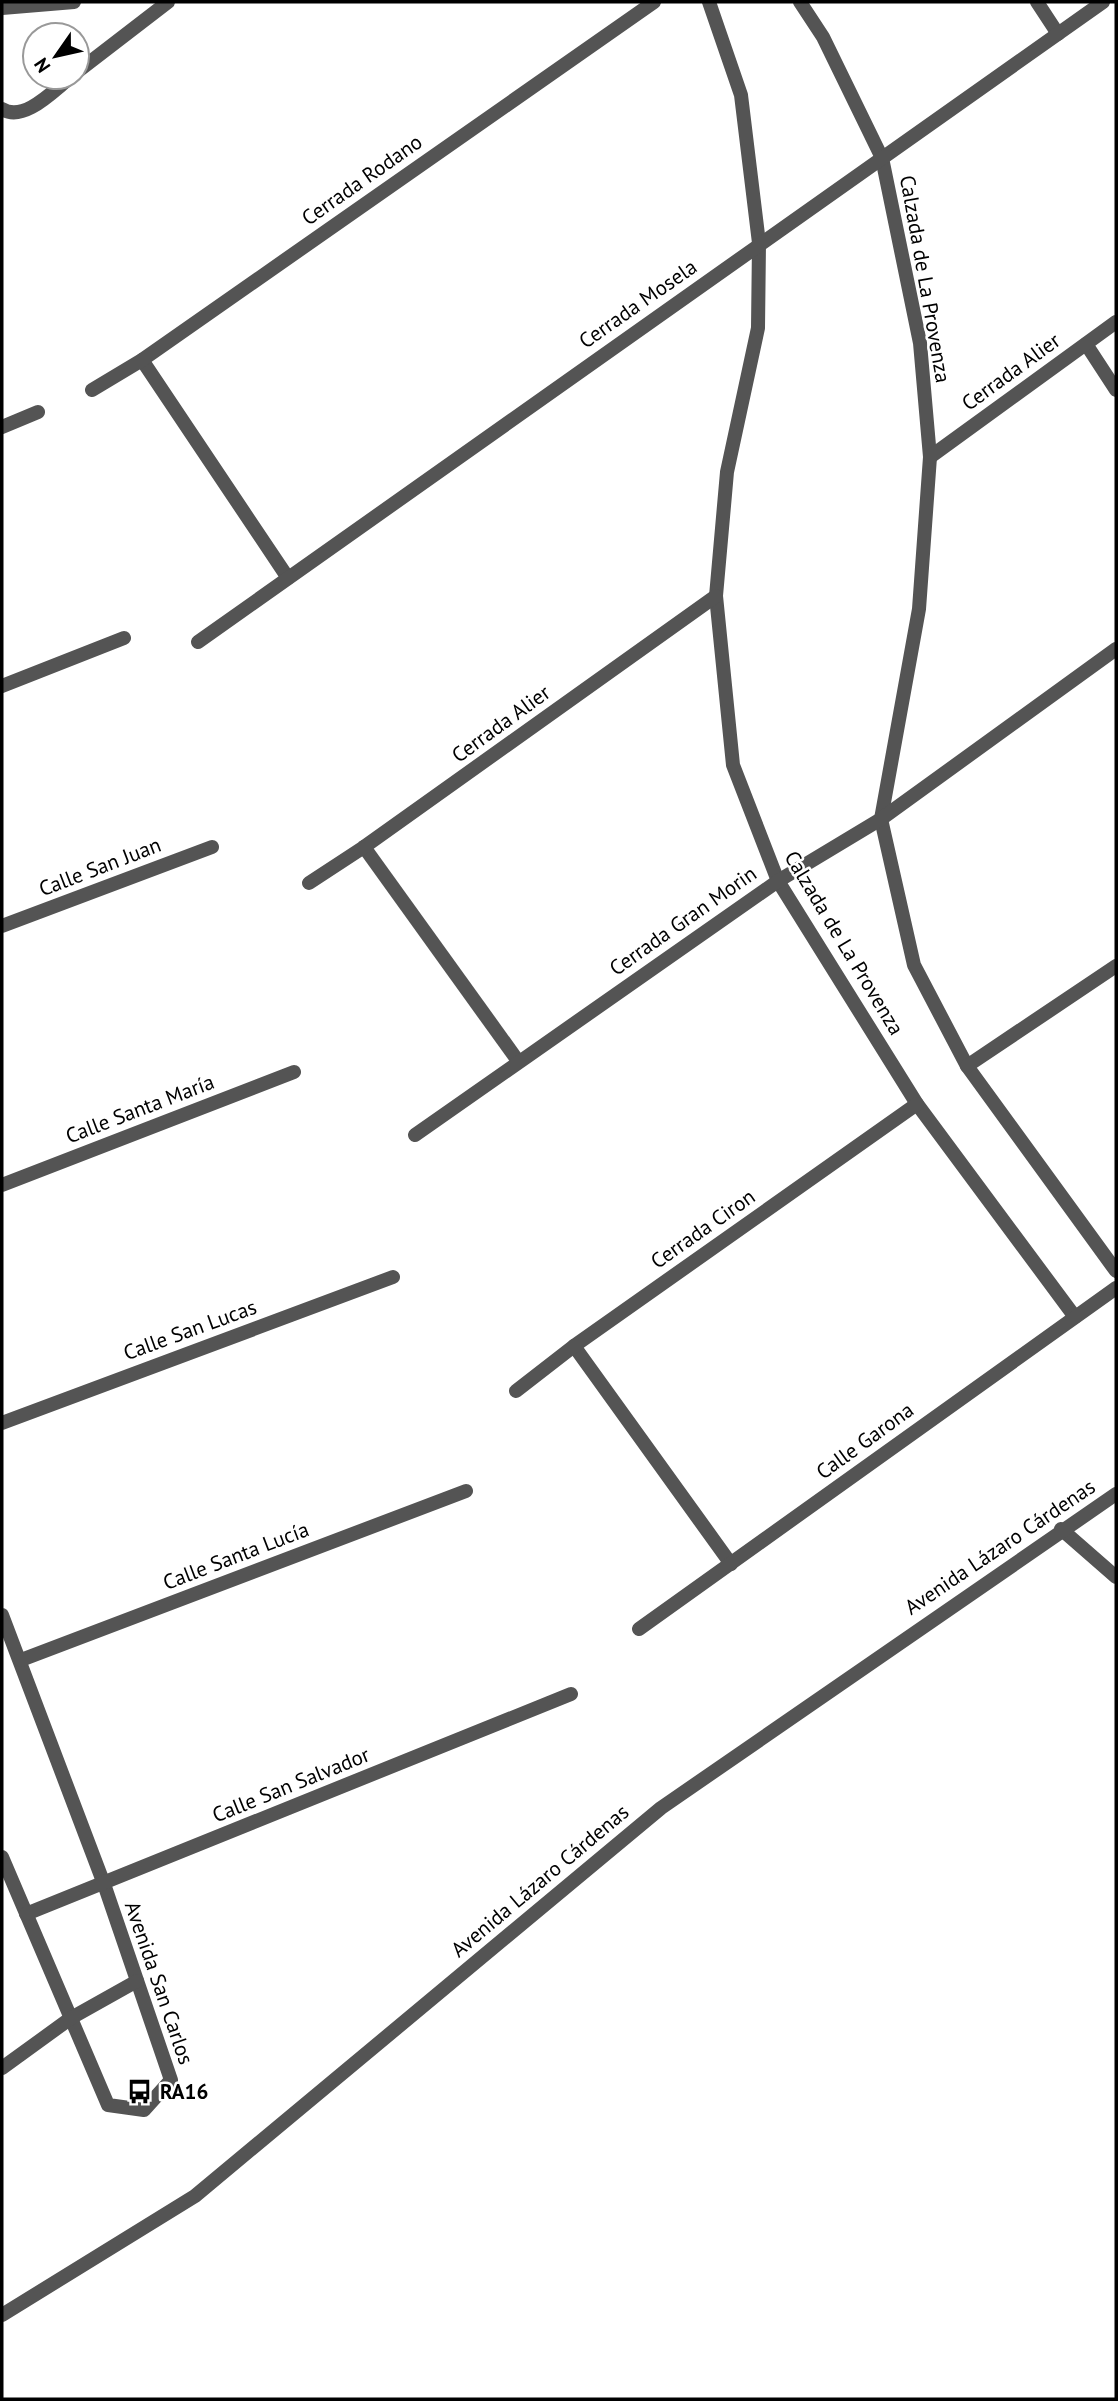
<svg xmlns="http://www.w3.org/2000/svg" width="1118" height="2401" font-family="'PT Sans',sans-serif">
<style>
.lines{fill:none;stroke-linecap:round;stroke-linejoin:round}
.street{stroke:#545454;stroke-width:14}
.labels{text-anchor:middle;stroke-width:5;stroke-linejoin:round;paint-order:stroke}
.street-label{font-size:21px;fill:#000;stroke:#fff}
.poi-label{font-size:21px;font-weight:bold;fill:#000;stroke:#fff;text-anchor:start}
</style>
<rect width="100%" height="100%" fill="#fff"/>
<g class="lines">
<g class="street">
<path d="M709,2L741,95L759,243L758,328L727,472L716,596L733,765L778,881L917,1104L1075,1317"/>
<path d="M800,2L823,37L882,158L920,343L930,457L919,609L881,819L914,965L967,1066L1116,1271"/>
<path d="M1037,2L1058,34"/>
<path d="M2,8L74,2"/>
<path d="M77,72L168,2"/>
<path d="M2,109C24,123 54,90 71,77"/>
<path d="M1086,344L1116,390"/>
<path d="M142,360L288,578"/>
<path d="M92,390L142,360L654,2"/>
<path d="M2,427L38,412"/>
<path d="M930,457L1116,322"/>
<path d="M198,642L1103,2"/>
<path d="M2,686L124,638"/>
<path d="M364,847L518,1061"/>
<path d="M309,883L364,847L716,596"/>
<path d="M2,926L212,847"/>
<path d="M967,1066L1116,966"/>
<path d="M415,1135L778,881L881,819L1116,649"/>
<path d="M2,1185L294,1072"/>
<path d="M574,1346L731,1564"/>
<path d="M516,1391L574,1346L917,1104"/>
<path d="M2,1423L393,1277"/>
<path d="M1061,1529L1116,1577"/>
<path d="M2,1615L104,1884L171,2080L144,2110L108,2105L2,1857"/>
<path d="M639,1629L1116,1288"/>
<path d="M21,1660L466,1491"/>
<path d="M26,1914L571,1694"/>
<path d="M2,2068L71,2018L137,1981"/>
<path d="M2,2315L195,2196L661,1808L1116,1494"/>
</g>
</g>
<defs>
<symbol id="bus-bare" viewBox="-9 -9 18 18"><path d="M-5-6H5V4H4V6H2V4H-2V6H-4V4H-5ZM-3.5-4V0h7V-4ZM-3.5 1.2v1.5H-2V1.2ZM2 1.2v1.5H3.5V1.2Z" fill="#000" stroke="#fff" stroke-width="2.5" paint-order="stroke"/></symbol>
</defs>
<g fill-rule="evenodd">
<use href="#bus-bare" x="122" y="2074" width="35" height="35"/>
</g>
<g class="labels">
<g class="street-label">
<text transform="translate(362 180) rotate(-35)" y="7">Cerrada Rodano</text>
<text transform="translate(925 279) rotate(80)" y="7">Calzada de La Provenza</text>
<text transform="translate(638 304) rotate(-35)" y="7">Cerrada Mosela</text>
<text transform="translate(1011 372) rotate(-36)" y="7">Cerrada Alier</text>
<text transform="translate(501 724) rotate(-36)" y="7">Cerrada Alier</text>
<text transform="translate(100 867) rotate(-21)" y="7">Calle San Juan</text>
<text transform="translate(683 921) rotate(-35)" y="7">Cerrada Gran Morin</text>
<text transform="translate(844 943) rotate(59)" y="7">Calzada de La Provenza</text>
<text transform="translate(140 1109) rotate(-21)" y="7">Calle Santa María</text>
<text transform="translate(703 1229) rotate(-35)" y="7">Cerrada Ciron</text>
<text transform="translate(190 1330) rotate(-20)" y="7">Calle San Lucas</text>
<text transform="translate(865 1441) rotate(-36)" y="7">Calle Garona</text>
<text transform="translate(1000 1547) rotate(-34)" y="7">Avenida Lázaro Cárdenas</text>
<text transform="translate(236 1556) rotate(-21)" y="7">Calle Santa Lucía</text>
<text transform="translate(291 1785) rotate(-22)" y="7">Calle San Salvador</text>
<text transform="translate(540 1881) rotate(-40)" y="7">Avenida Lázaro Cárdenas</text>
<text transform="translate(159 1983) rotate(71)" y="7">Avenida San Carlos</text>
</g>
<g class="poi-label">
<text x="160" y="2099">RA16</text>
</g>
</g>
<rect width="1118" height="2401" fill="none" stroke="#000000" stroke-width="7"/>
<g transform="translate(56 56) rotate(236)"><circle r="33" fill="#ffffff" stroke="#999999" stroke-width="2"/>
<path d="M0-5L12 26L0 18L-12 26Z" fill="#000000"/>
<text y="-10" font-size="19" font-weight="bold" text-anchor="middle" fill="#000000">N</text>
</g>
</svg>
